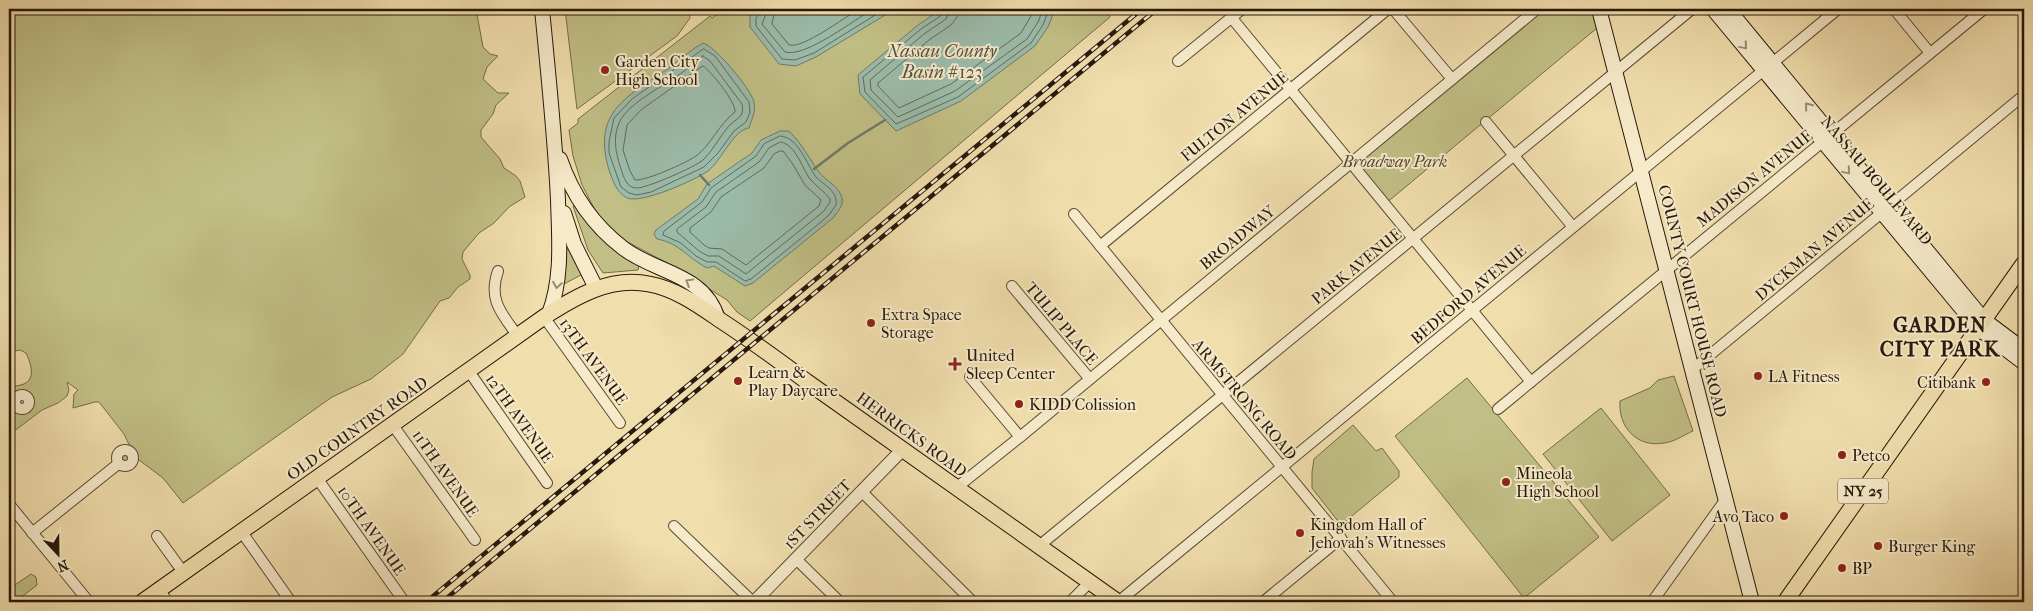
<svg xmlns="http://www.w3.org/2000/svg" width="2033" height="611" font-family="'IM FELL French Canon',serif">
<style>
.green{fill:#c1bf85;stroke:#746c48}
.water{fill:#9bbcab;stroke:#6d7a6b}
.lines{fill:none;stroke-linecap:round;stroke-linejoin:round}
.shore{stroke:#616a5b;stroke-width:1}
.stream{stroke:#6d7a6b;stroke-width:2.5}
.minor-casing{stroke:#5a4a34;stroke-width:12}
.tertiary-casing{stroke:#5a4a34;stroke-width:14}
.secondary-casing{stroke:#27180b;stroke-width:16}
.primary-casing{stroke:#27180b;stroke-width:17}
.minor{stroke:#f6eaca;stroke-width:10}
.tertiary{stroke:#f6eaca;stroke-width:12}
.secondary{stroke:#f6eaca;stroke-width:14}
.primary{stroke:#f1dead;stroke-width:15}
.rail-casing{stroke:#27180b;stroke-width:4.5}
.rail{stroke:#f6eaca;stroke-width:2.5;stroke-dasharray:8;stroke-linecap:butt}
.oneway{stroke:#998c74}
.poi-dot{fill:#8f2418;stroke:#f6eaca;stroke-width:2}
.labels{text-anchor:middle;stroke-width:4;stroke-linejoin:round;paint-order:stroke}
.shield{fill:#f6eaca;stroke:#655744;stroke-width:1}
.shield-label{font-size:15px;font-weight:bold;fill:#27180b}
.poi-label{font-size:16px;fill:#27180b;stroke:#f6eaca;text-anchor:start}
.street-label{font-size:16px;fill:#27180b;stroke:#f6eaca}
.park-label{font-size:16px;font-style:italic;fill:#554a30;stroke:#f6eaca}
.water-label{font-size:18px;font-style:italic;fill:#505143;stroke:#f6eaca}
.district-label{font-size:21px;font-weight:bold;letter-spacing:1px;fill:#27180b;stroke:#f6eaca}
</style>
<rect width="100%" height="100%" fill="#f1dead"/>
<filter id="stains"><feTurbulence type="fractalNoise" baseFrequency=".004" numOctaves="4"/><feColorMatrix values="0 0 0 0 .2 0 0 0 0 .09 0 0 0 0 .02 0 0 0 .5 -.17"/></filter>
<radialGradient id="worn" r=".72"><stop offset=".6" stop-color="#630" stop-opacity="0"/><stop offset="1" stop-color="#630" stop-opacity=".3"/></radialGradient>
<g class="green">
<path d="M9,9H476L483,47L490,54L498,56L487,67L483,79L498,93H509L496,105L493,114L481,130V137L500,159L504,168L516,176L520,181L525,197L509,207L494,223L479,233L463,252L462,259L470,275V279L458,287L449,298L440,301L403,354L371,379L332,397L183,503L163,478L135,457L124,434L99,402H95L73,408L74,394L78,390L67,382L69,390L67,396L58,403L42,410L17,429L9,433V386C35,387 35,372 26,353L20,350L9,352Z"/>
<path d="M565,9H689L690,18L677,36L577,109Z"/>
<path d="M724,9H1105L1110,17L750,321L737,312L727,300L671,265L618,237L596,212L582,185L573,156L569,130L578,123V119L710,16L712,18Z"/>
<path d="M1537,9H1599L1603,23L1385,204L1351,162Z"/>
<path d="M578,204L639,265L638,270L603,273L588,250L573,206Z"/>
<path d="M570,249L584,278L583,279L581,275L562,285L565,250Z"/>
<path d="M1674,376L1693,431C1684,435 1674,442 1664,443C1637,448 1618,427 1620,401L1650,388L1658,380Z"/>
<path d="M1467,378L1599,537L1524,598L1395,436Z"/>
<path d="M1601,408L1670,495L1612,541L1543,454Z"/>
<path d="M1353,425L1376,451L1382,448L1399,471V477L1341,525L1312,488V472L1314,459Z"/>
<circle cx="125" cy="459" r="7"/>
<path d="M31,574L36,577L37,585L15,602H9V589Z"/>
</g>
<g class="water">
<path d="M759,9H895L816,57L796,66L779,64L750,27V15Z"/>
<path d="M942,9H1055L1048,27L1035,46L961,101L896,131L860,94L858,75L918,25Z"/>
<path d="M703,43C715,46 751,89 754,102C756,111 752,119 749,128C734,129 721,161 708,171C695,180 642,204 627,198C616,192 613,181 609,170C592,113 625,98 666,70C679,61 690,50 703,43Z"/>
<path d="M780,131H789C803,145 808,157 819,172C826,181 839,186 842,198C844,206 837,212 833,218L753,283L745,286L714,266L707,268C688,258 678,242 657,239L654,234L656,230L698,199L707,184L752,153L761,140Z"/>
</g>
<g class="lines">
<g class="shore">
<path d="M761,9L760,13L756,18V26L782,59L795,60L814,53L885,9"/>
<path d="M768,9L762,24L785,52C805,58 854,20 873,9"/>
<path d="M775,9L772,24L789,45C803,49 845,17 859,9"/>
<path d="M944,9L942,15L921,29L863,77L865,92L896,124L958,97L1031,43L1043,25L1049,9"/>
<path d="M950,9L946,19L924,34L870,80L871,90L898,117L955,91L1027,39L1038,22L1043,9"/>
<path d="M958,9L957,17L951,25L929,40L878,83V86L899,108L951,84L1021,33L1035,9"/>
<path d="M704,49L715,56L749,102L750,113L746,122L734,131L718,153L704,167L651,192L637,195L629,193L621,187L609,153V142L614,118L632,99Z"/>
<path d="M703,56L710,61L742,104C745,118 736,118 728,127C719,138 713,150 703,160C695,167 647,188 637,188C626,188 624,177 621,169C616,154 612,137 620,121C629,103 663,86 679,75C687,69 695,62 703,56Z"/>
<path d="M703,66C711,71 736,102 735,112C719,124 711,145 696,156C686,163 646,181 635,180L630,171L623,150L627,125L641,110Z"/>
<path d="M780,136C799,137 806,164 816,177C824,185 838,191 836,205L829,215L821,222L751,279L745,281L716,262H707L696,256L681,243L663,235L664,231L702,202L711,188L756,156L764,144Z"/>
<path d="M781,142C796,145 802,168 810,179C816,186 824,191 830,199V202L824,211L746,274L719,256H708L699,251L677,232V229L706,207L716,192L759,162L769,148Z"/>
<path d="M780,151H783L792,163L805,185L821,200L819,206L746,265L722,249L709,248L704,245L690,232V228L711,212L721,197L764,168L774,154Z"/>
</g>
<g class="stream">
<path d="M814,169L848,143L885,120"/>
<path d="M700,175L709,185"/>
</g>
<defs>
<g id="minor">
<path d="M1393,9L1452,79"/>
<path d="M1894,9L1930,53"/>
<path d="M1231,17L1531,382"/>
<path d="M1178,61L1242,9"/>
<path d="M1486,122L1573,227"/>
<path d="M1074,214L1393,602"/>
<path d="M1100,246L1388,9"/>
<path d="M498,271C488,299 501,313 517,335"/>
<path d="M1012,286L1089,378"/>
<path d="M544,317L620,423"/>
<path d="M1693,369L2024,95"/>
<path d="M468,370L547,483"/>
<path d="M970,377L1020,437"/>
<circle cx="22" cy="402" r="7"/>
<path d="M1498,409L1984,9"/>
<path d="M392,424L475,540"/>
<circle cx="125" cy="458" r="8"/>
<path d="M317,478L403,600"/>
<path d="M956,488L1020,437L1537,9"/>
<path d="M862,492L973,602"/>
<path d="M9,504L89,602"/>
<path d="M674,526L753,602"/>
<path d="M241,531L291,602"/>
<path d="M32,533L118,464"/>
<path d="M157,536L183,572"/>
<path d="M1039,546L1692,9"/>
<path d="M796,559L840,602"/>
<path d="M159,590L168,602"/>
<path d="M1070,602L1090,582"/>
<path d="M1118,602L1838,9"/>
<path d="M1263,602L1341,538"/>
<path d="M1652,602L1726,499"/>
</g>
<path id="tertiary" d="M754,602L903,449"/>
<g id="secondary">
<path d="M542,9C548,72 555,136 558,200C559,238 563,277 549,314"/>
<path d="M1599,9L1752,602"/>
<path d="M1713,9L1978,328L2024,363"/>
<path d="M1728,9L1984,320L2024,350"/>
<path d="M560,159C572,194 593,225 623,248C657,274 704,273 718,319"/>
<path d="M564,213L574,244L596,288"/>
</g>
<g id="primary">
<path d="M142,602L544,317C575,297 610,276 649,284C676,289 698,305 720,320C749,339 778,360 806,381C910,455 1014,529 1118,602"/>
<path d="M1785,602L2024,263"/>
</g>
</defs>
<use href="#minor" class="minor-casing"/>
<use href="#tertiary" class="tertiary-casing"/>
<use href="#secondary" class="secondary-casing"/>
<use href="#primary" class="primary-casing"/>
<use href="#minor" class="minor"/>
<use href="#tertiary" class="tertiary"/>
<use href="#secondary" class="secondary"/>
<use href="#primary" class="primary"/>
<defs>
<g id="rail">
<path d="M426,602L1142,9"/>
<path d="M442,602L1157,9"/>
</g>
</defs>
<use href="#rail" class="rail-casing"/>
<use href="#rail" class="rail"/>
</g>
<defs><path id="oneway-chevron" d="M-2-3.5L2.5 0L-2 3.5" fill="none" stroke-width="1.6" stroke-linecap="round" stroke-linejoin="round" transform="scale(1.25)"/></defs>
<g class="oneway">
<use href="#oneway-chevron" transform="translate(1744 46) rotate(50)"/>
<use href="#oneway-chevron" transform="translate(1808 106) rotate(-129)"/>
<use href="#oneway-chevron" transform="translate(1847 171) rotate(50)"/>
<use href="#oneway-chevron" transform="translate(689 282) rotate(-149)"/>
<use href="#oneway-chevron" transform="translate(557 285) rotate(99)"/>
</g>
<g class="poi-dot">
<circle cx="605" cy="70" r="5"/>
<circle cx="871" cy="323" r="5"/>
<path d="M952.5 356.5h5v5h5v5h-5v5h-5v-5h-5v-5h5z"/>
<circle cx="1758" cy="376" r="5"/>
<circle cx="738" cy="381" r="5"/>
<circle cx="1986" cy="382" r="5"/>
<circle cx="1019" cy="404" r="5"/>
<circle cx="1842" cy="455" r="5"/>
<circle cx="1506" cy="482" r="5"/>
<circle cx="1784" cy="516" r="5"/>
<circle cx="1300" cy="533" r="5"/>
<circle cx="1878" cy="546" r="5"/>
<circle cx="1842" cy="568" r="5"/>
</g>
<g class="labels">
<rect class="shield" x="1838" y="478.5" width="50" height="25" rx="4"/>
<g class="shield-label">
<text x="1863" y="496">NY 25</text>
</g>
<g class="poi-label">
<text x="615" y="67">Garden City<tspan x="615" dy="18">High School</tspan></text>
<text x="881" y="320">Extra Space<tspan x="881" dy="18">Storage</tspan></text>
<text x="966" y="361">United<tspan x="966" dy="18">Sleep Center</tspan></text>
<text x="748" y="378">Learn &amp;<tspan x="748" dy="18">Play Daycare</tspan></text>
<text x="1768" y="382">LA Fitness</text>
<text x="1976" y="388" text-anchor="end">Citibank</text>
<text x="1029" y="410">KIDD Colission</text>
<text x="1852" y="461">Petco</text>
<text x="1516" y="479">Mineola<tspan x="1516" dy="18">High School</tspan></text>
<text x="1774" y="522" text-anchor="end">Avo Taco</text>
<text x="1310" y="530">Kingdom Hall of<tspan x="1310" dy="18">Jehovah’s Witnesses</tspan></text>
<text x="1888" y="552">Burger King</text>
<text x="1852" y="574">BP</text>
</g>
<g class="street-label">
<text transform="translate(1234 116) rotate(-39)" y="6">FULTON AVENUE</text>
<text transform="translate(1754 178) rotate(-39)" y="6">MADISON AVENUE</text>
<text transform="translate(1877 180) rotate(50)" y="6">NASSAU BOULEVARD</text>
<text transform="translate(1237 237) rotate(-39)" y="6">BROADWAY</text>
<text transform="translate(1814 249) rotate(-40)" y="6">DYCKMAN AVENUE</text>
<text transform="translate(1356 266) rotate(-39)" y="6">PARK AVENUE</text>
<text transform="translate(1468 294) rotate(-40)" y="6">BEDFORD AVENUE</text>
<text transform="translate(1693 301) rotate(76)" y="6">COUNTY COURT HOUSE ROAD</text>
<text transform="translate(1062 323) rotate(50)" y="6">TULIP PLACE</text>
<text transform="translate(594 361) rotate(54)" y="6">13TH AVENUE</text>
<text transform="translate(1245 399) rotate(50)" y="6">ARMSTRONG ROAD</text>
<text transform="translate(520 418) rotate(55)" y="6">12TH AVENUE</text>
<text transform="translate(357 428) rotate(-35)" y="6">OLD COUNTRY ROAD</text>
<text transform="translate(912 434) rotate(36)" y="6">HERRICKS ROAD</text>
<text transform="translate(446 473) rotate(55)" y="6">11TH AVENUE</text>
<text transform="translate(817 514) rotate(-46)" y="6">1ST STREET</text>
<text transform="translate(372 530) rotate(55)" y="6">10TH AVENUE</text>
</g>
<g class="park-label">
<text x="1395" y="167">Broadway Park</text>
</g>
<g class="water-label">
<text x="942" y="57">Nassau County<tspan x="942" dy="21">Basin #123</tspan></text>
</g>
<g class="district-label">
<text x="1940" y="332">GARDEN<tspan x="1940" dy="24">CITY PARK</tspan></text>
</g>
</g>
<rect width="2033" height="611" fill="none" stroke="#f1dead" stroke-width="30"/>
<rect x="10" y="10" width="2013" height="591" fill="none" stroke="#27180b" stroke-width="2.5"/>
<rect x="15" y="15" width="2003" height="581" fill="none" stroke="#27180b"/>
<g transform="translate(58 554) rotate(158)" stroke="#f6eaca" stroke-width="4" paint-order="stroke">
<path d="M0-4L9 19L0 12L-9 19Z" fill="#27180b"/>
<text y="-8" font-size="14" font-weight="bold" text-anchor="middle" fill="#27180b">N</text>
</g>
<rect width="100%" height="100%" filter="url(#stains)"/>
<rect width="100%" height="100%" fill="url(#worn)"/>
</svg>
